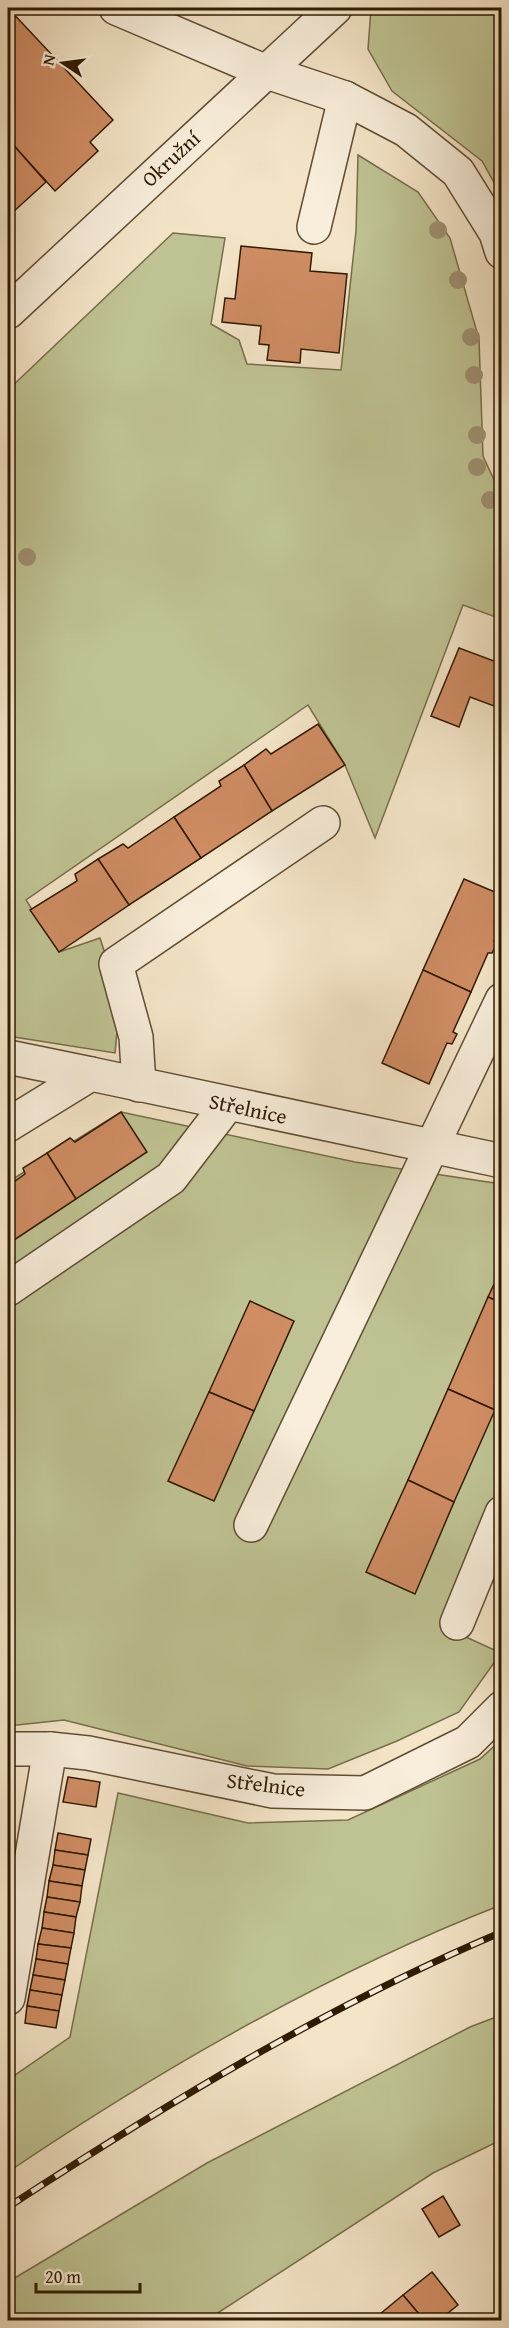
<svg xmlns="http://www.w3.org/2000/svg" width="509" height="2328" font-family="'Gentium Book Plus',serif">
<style>
.green{fill:#bfc393;stroke:#776e4a;stroke-width:1.5}
.building{fill:#d08d64;stroke:#2f1a02;stroke-width:1.5}
.lines{fill:none;stroke-linecap:round;stroke-linejoin:round}
.minor-casing{stroke:#604d34;stroke-width:36}
.minor{stroke:#f8eedb;stroke-width:33}
.rail-casing{stroke:#2f1a02;stroke-width:7}
.rail{stroke:#f8eedb;stroke-width:4.5;stroke-dasharray:14;stroke-linecap:butt}
.tree{fill:#9f9173}
.labels{text-anchor:middle;stroke-width:5;stroke-linejoin:round;paint-order:stroke}
.street-label{font-size:21px;fill:#2f1a02;stroke:#f8eedb}
</style>
<rect width="100%" height="100%" fill="#f4e5c8"/>
<filter id="stains"><feTurbulence type="fractalNoise" baseFrequency=".00333" numOctaves="4"/><feColorMatrix values="0 0 0 0 .2 0 0 0 0 .09 0 0 0 0 .02 0 0 0 .5 -.17"/></filter>
<radialGradient id="worn" r=".72"><stop offset=".6" stop-color="#630" stop-opacity="0"/><stop offset="1" stop-color="#630" stop-opacity=".3"/></radialGradient>
<g class="green">
<path d="M371,8H501V195L482,161L392,91L368,49Z"/>
<path d="M358,155L418,192L450,238L479,339L483,456L501,495V619L463,605L375,838L345,765L308,705L26,900L59,952L100,938L120,1000L115,1053L8,1036V390L173,233L225,238L211,324L239,340L247,364L341,370L356,231Z"/>
<path d="M121,1112L355,1162L501,1184V1484L442,1626L501,1653L459,1712L397,1741L328,1769L247,1766L64,1720L8,1726V1182Z"/>
<path d="M501,1740V1905C327,1973 162,2068 8,2172V2080L70,2037L118,1793L248,1823L348,1820L480,1759Z"/>
<path d="M501,2015V2140L433,2173L207,2320H8V2282L207,2163L470,2027Z"/>
</g>
<g class="building">
<path d="M8,8L113,120L90,142L98,151L55,191L8,139Z"/>
<path d="M8,139L46,182L12,213L8,208Z"/>
<path d="M241,246L312,253L310,271L347,274L339,353L301,349L300,363L267,360L269,345L259,344L261,326L222,322L225,298L235,299Z"/>
<path d="M459,648L502,664V709L470,697L459,727L431,716Z"/>
<path d="M318,724L345,765L272,811L244,765L266,749L271,754Z"/>
<path d="M244,765L272,811L201,858L174,817L221,786L219,781Z"/>
<path d="M174,817L201,858L129,905L98,859L123,844L128,848Z"/>
<path d="M98,859L129,905L59,952L30,910L77,881L75,874Z"/>
<path d="M464,879L502,895V923L494,941L497,943L492,953H488L471,992L423,970Z"/>
<path d="M423,970L471,992L453,1032L457,1034L452,1044L447,1043L429,1084L382,1063Z"/>
<path d="M121,1112L147,1152L76,1199L47,1153L70,1138L75,1142Z"/>
<path d="M47,1153L76,1199L8,1244V1186L25,1174L23,1168Z"/>
<path d="M502,1267V1303L488,1297Z"/>
<path d="M488,1297L502,1303V1396L495,1410L448,1389Z"/>
<path d="M250,1301L294,1321L254,1411L209,1392Z"/>
<path d="M448,1389L495,1410L454,1502L408,1480Z"/>
<path d="M209,1392L254,1411L214,1501L168,1481Z"/>
<path d="M408,1480L454,1502L415,1594L366,1572Z"/>
<path d="M68,1777L100,1782L96,1807L63,1802Z"/>
<path d="M58,1833L91,1839L88,1855L55,1850Z"/>
<path d="M8,1838L14,1839L9,1857H8Z"/>
<path d="M55,1850L88,1855L85,1870L53,1865Z"/>
<path d="M53,1865L85,1870L82,1886L49,1881Z"/>
<path d="M49,1881L82,1886L80,1902L47,1897Z"/>
<path d="M47,1897L80,1902L76,1917L44,1912Z"/>
<path d="M44,1912L76,1917L74,1933L42,1928Z"/>
<path d="M42,1928L74,1933L71,1948L38,1944Z"/>
<path d="M38,1944L71,1948L68,1964L36,1959Z"/>
<path d="M36,1959L68,1964L65,1980L33,1975Z"/>
<path d="M33,1975L65,1980L62,1995L30,1990Z"/>
<path d="M30,1990L62,1995L59,2011L27,2006Z"/>
<path d="M27,2006L59,2011L56,2028L25,2023Z"/>
<path d="M443,2196L460,2225L439,2237L422,2209Z"/>
<path d="M432,2272L458,2305L442,2318L445,2320H424L403,2295Z"/>
<path d="M403,2295L424,2320H376L374,2319Z"/>
</g>
<g class="lines">
<defs>
<g id="minor">
<path d="M116,8L264,71L345,98L406,130L458,172L496,233L502,252"/>
<path d="M314,227L345,98"/>
<path d="M8,312L335,8"/>
<path d="M8,1057L91,1074"/>
<path d="M139,1085L136,1037L116,964L323,823"/>
<path d="M8,1125L91,1074L502,1161"/>
<path d="M8,1289L171,1178L227,1105"/>
<path d="M251,1525L502,1000"/>
<path d="M457,1623L502,1513"/>
<path d="M8,1749H50L88,1753L273,1791L365,1793L468,1742L502,1708"/>
<path d="M8,1998L50,1749"/>
</g>
</defs>
<use href="#minor" class="minor-casing"/>
<use href="#minor" class="minor"/>
<defs>
<path id="rail" d="M8,2207C166,2104 327,2006 502,1932"/>
</defs>
<use href="#rail" class="rail-casing"/>
<use href="#rail" class="rail"/>
</g>
<g class="tree">
<circle cx="438" cy="230" r="9"/>
<circle cx="458" cy="280" r="9"/>
<circle cx="471" cy="337" r="9"/>
<circle cx="474" cy="375" r="9"/>
<circle cx="477" cy="435" r="9"/>
<circle cx="477" cy="467" r="9"/>
<circle cx="490" cy="500" r="9"/>
<circle cx="27" cy="557" r="9"/>
</g>
<g class="labels">
<g class="street-label">
<text transform="translate(171 159) rotate(-43)" y="7">Okružní</text>
<text transform="translate(248 1109) rotate(12)" y="7">Střelnice</text>
<text transform="translate(266 1785) rotate(7)" y="7">Střelnice</text>
</g>
</g>
<rect width="509" height="2328" fill="none" stroke="#f4e5c8" stroke-width="30"/>
<rect x="9" y="9" width="491" height="2310" fill="none" stroke="#2f1a02" stroke-width="3"/>
<rect x="15" y="15" width="479" height="2298" fill="none" stroke="#2f1a02" stroke-width="1.5"/>
<g transform="translate(63 63) rotate(283)" stroke="#f8eedb" stroke-width="4.5" paint-order="stroke">
<path d="M0-4.5L10 22L0 15L-10 22Z" fill="#2f1a02"/>
<text y="-9" font-size="16" font-weight="bold" text-anchor="middle" fill="#2f1a02">N</text>
</g>
<path d="M36 2283v9h104v-9" fill="none" stroke="#2f1a02" stroke-width="3"/>
<text x="45" y="2283" font-size="18" fill="#2f1a02" stroke="#f8eedb" stroke-width="4.5" paint-order="stroke">20 m</text>
<rect width="100%" height="100%" filter="url(#stains)"/>
<rect width="100%" height="100%" fill="url(#worn)"/>
</svg>
